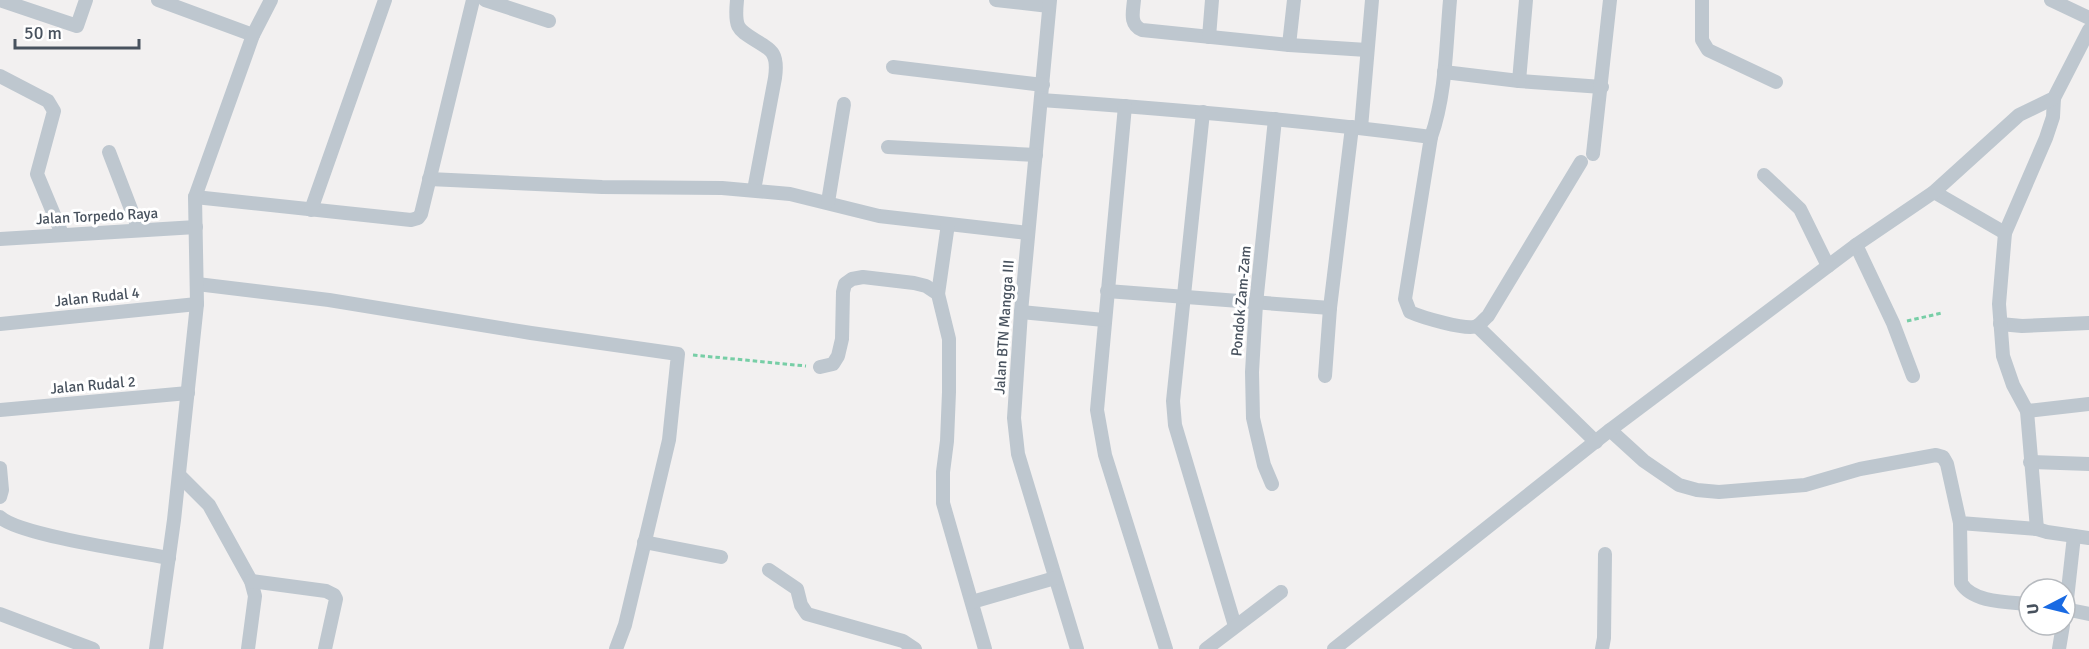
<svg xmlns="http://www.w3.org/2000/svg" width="2089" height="649" font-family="Signika,sans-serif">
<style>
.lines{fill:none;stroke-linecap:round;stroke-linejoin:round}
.path{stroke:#77cea6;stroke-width:3;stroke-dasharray:4.5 3;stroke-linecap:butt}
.street{stroke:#bec7cf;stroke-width:14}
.labels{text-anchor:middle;stroke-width:6;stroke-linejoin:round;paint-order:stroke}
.street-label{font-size:15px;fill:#48525e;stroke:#fff}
</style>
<rect width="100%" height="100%" fill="#f2f0f0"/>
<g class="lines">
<g class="path">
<path d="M1907,321L1942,313"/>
<path d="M693,355L806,366"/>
</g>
<g class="street">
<path d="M0,0L77,26L86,0"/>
<path d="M158,0L253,35"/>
<path d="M485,0L549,21"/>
<path d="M737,0C734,31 738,29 763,45C766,47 771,50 773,54C777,61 776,71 775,78L754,190"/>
<path d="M996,0L1049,6"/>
<path d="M1050,0L1021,312L1014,418L1018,454L1077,649"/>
<path d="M1134,0C1133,12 1129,24 1142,30L1289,45L1367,50"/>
<path d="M1450,0C1446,45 1446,95 1431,137L1405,299L1410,312C1421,317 1467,331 1477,326C1481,324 1485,318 1488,316L1581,162"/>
<path d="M1702,0V40L1708,50L1776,82"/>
<path d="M2051,0L2089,18"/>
<path d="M1209,37L1212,0"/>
<path d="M1289,45L1294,0"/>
<path d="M893,67L1043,85"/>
<path d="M1444,72L1519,81L1602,87"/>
<path d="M0,76L48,101L54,111L37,174L62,234"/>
<path d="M1519,81L1526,0"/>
<path d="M1041,100C1171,109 1301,120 1431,137"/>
<path d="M1125,106L1097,410L1105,455L1166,649"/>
<path d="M1203,112L1173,401L1175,425L1235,626"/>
<path d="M1361,128L1372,0"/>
<path d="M888,147L1036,155"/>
<path d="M109,152L139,230"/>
<path d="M1593,154L1610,0"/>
<path d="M1764,175L1800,209L1828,266"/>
<path d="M429,179L602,187L722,188L790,194L879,216L1028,233"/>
<path d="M1934,192L2005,233"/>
<path d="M195,197L411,220L418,218L421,214L473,0"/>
<path d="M828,202L844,104"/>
<path d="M311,210L385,0"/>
<path d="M0,239L196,227"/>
<path d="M1856,245L1893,323L1913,376"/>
<path d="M197,284L329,300L531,333L678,354L669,440L625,625L616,649"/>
<path d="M1107,291L1330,308"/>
<path d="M938,294L948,224"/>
<path d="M1021,312L1104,320"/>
<path d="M0,324L197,304"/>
<path d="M2000,324L2022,326L2089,323"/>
<path d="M1477,326L1596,442"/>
<path d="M820,367L833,364L838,356L842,339L843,292L845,284L852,279L863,277L914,283L926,286L938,294L949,339V392L947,441L943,472V503L985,649"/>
<path d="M1325,376L1330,308L1352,127"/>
<path d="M0,410L188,393"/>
<path d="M2027,411L2089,404"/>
<path d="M1610,430L1644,461L1679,485L1697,490L1719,492L1805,485L1860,469L1936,455L1943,457L1947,464L1960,523L2037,529L2047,532L2089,538"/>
<path d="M2030,462L2089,464"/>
<path d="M0,468L2,490L0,497"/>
<path d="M179,475L209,505L251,581L255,596L248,649"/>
<path d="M1272,484L1264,465L1253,418L1252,372L1256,304L1275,119"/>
<path d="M0,517C19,535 137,552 169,558"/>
<path d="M1960,523L1961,583C1973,603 2008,602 2029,604"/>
<path d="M2037,529L2027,411L2013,385L2003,356L1999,304L2005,233L2046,138L2053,117L2054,98"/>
<path d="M644,542L721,557"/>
<path d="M769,570L797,589L801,605L807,614L903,641L915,649"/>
<path d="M251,581L326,591L334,595L336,599L325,649"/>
<path d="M972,602L1055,578"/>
<path d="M2065,609L2089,614"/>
<path d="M0,614L93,649"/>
<path d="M2065,617L2074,536"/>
<path d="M156,649L174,520L197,304L195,197L253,35L271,0"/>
<path d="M1206,649L1281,592"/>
<path d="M1334,649L1610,430L1856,245L1934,192L2019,115L2054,98L2089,30"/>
<path d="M1602,649L1604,638L1605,554"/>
<path d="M2059,649L2063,625"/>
</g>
</g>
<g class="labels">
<g class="street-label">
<text transform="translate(97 216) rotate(-3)" y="5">Jalan Torpedo Raya</text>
<text transform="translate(97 297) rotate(-6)" y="5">Jalan Rudal 4</text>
<text transform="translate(1241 301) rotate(-85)" y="5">Pondok Zam-Zam</text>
<text transform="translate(1004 327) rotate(-86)" y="5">Jalan BTN Mangga III</text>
<text transform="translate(93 385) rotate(-5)" y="5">Jalan Rudal 2</text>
</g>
</g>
<g transform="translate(2047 607) rotate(263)"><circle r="28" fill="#ffffff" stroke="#b6babf" stroke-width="1.5"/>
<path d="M0-4.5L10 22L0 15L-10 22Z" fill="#196ae3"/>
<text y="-9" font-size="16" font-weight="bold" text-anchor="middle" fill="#48525e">U</text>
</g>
<path d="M15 39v9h124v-9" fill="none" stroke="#48525e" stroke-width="3"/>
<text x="24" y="39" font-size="18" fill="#48525e" stroke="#ffffff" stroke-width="4.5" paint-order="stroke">50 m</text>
</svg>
